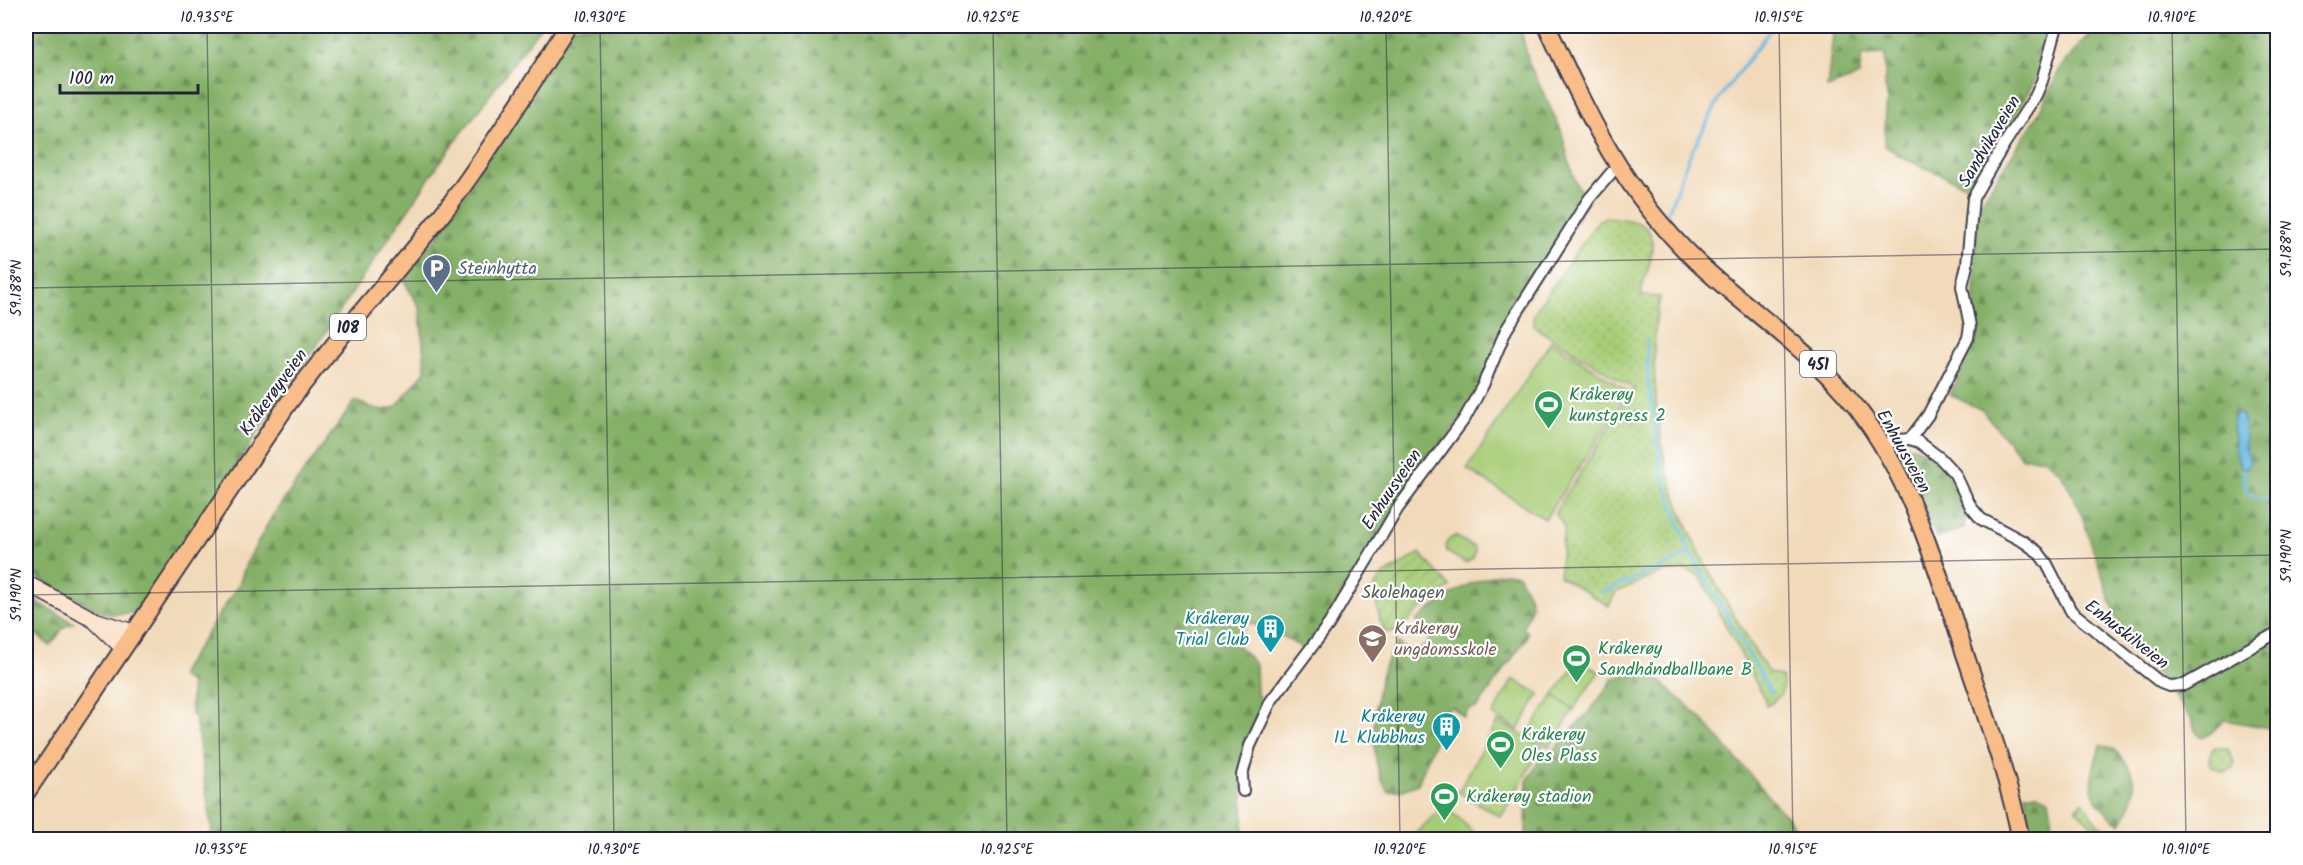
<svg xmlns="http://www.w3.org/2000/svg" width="2303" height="865" font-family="Kalam,sans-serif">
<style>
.grass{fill:url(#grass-dots);stroke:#647758;stroke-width:1.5}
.forest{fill:url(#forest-firs);stroke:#546951;stroke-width:1.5}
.park{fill:#a7cc76;stroke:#647758;stroke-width:1.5}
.garden{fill:url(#garden-furrows);stroke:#647758;stroke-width:1.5}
.water{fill:#65b8e0;stroke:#446d8e;stroke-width:1.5}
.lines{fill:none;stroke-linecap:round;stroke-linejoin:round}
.stream{stroke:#65b8e0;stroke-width:3}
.street-casing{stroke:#413e4e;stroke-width:14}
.secondary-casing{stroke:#413e4e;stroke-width:18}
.primary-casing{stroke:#413e4e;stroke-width:20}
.street{stroke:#fff;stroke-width:10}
.secondary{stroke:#fce5d0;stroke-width:15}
.primary{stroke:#f8bd89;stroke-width:16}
.ticks{fill:none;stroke:#22223b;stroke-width:1.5;stroke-opacity:0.45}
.labels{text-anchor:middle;stroke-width:4.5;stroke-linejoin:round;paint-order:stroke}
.shield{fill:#fff;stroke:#646476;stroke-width:1.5}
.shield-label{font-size:16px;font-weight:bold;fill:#22223b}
.street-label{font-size:18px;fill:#22223b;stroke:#fff}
.service-label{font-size:18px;fill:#4e5e75;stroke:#fff;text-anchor:start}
.leisure-label{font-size:18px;fill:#27864d;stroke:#fff;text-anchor:start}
.park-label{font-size:18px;fill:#515e50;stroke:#fff}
.culture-label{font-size:18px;fill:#0d838f;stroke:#fff;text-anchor:end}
.education-label{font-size:18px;fill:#785e54;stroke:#fff;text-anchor:start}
.neatline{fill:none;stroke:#22223b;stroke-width:2}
.ticks-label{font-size:15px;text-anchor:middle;fill:#22223b}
</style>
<defs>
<pattern id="grass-dots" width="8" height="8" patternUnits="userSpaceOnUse" patternTransform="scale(1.5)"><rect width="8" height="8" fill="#a7cc76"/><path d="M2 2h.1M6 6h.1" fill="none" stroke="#8faf67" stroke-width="1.8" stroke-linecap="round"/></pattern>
<pattern id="forest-firs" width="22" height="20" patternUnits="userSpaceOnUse" patternTransform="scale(1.5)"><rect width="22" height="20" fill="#85b067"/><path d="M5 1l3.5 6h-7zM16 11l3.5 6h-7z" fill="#6c8f56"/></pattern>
<pattern id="garden-furrows" width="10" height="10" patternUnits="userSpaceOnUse" patternTransform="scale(1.5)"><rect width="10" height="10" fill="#a7cc76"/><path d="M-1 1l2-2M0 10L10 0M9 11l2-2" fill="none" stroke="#8faf67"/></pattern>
</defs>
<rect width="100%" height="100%" fill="#fff"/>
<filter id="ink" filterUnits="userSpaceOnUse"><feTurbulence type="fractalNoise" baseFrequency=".0167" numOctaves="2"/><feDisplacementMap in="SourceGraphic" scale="12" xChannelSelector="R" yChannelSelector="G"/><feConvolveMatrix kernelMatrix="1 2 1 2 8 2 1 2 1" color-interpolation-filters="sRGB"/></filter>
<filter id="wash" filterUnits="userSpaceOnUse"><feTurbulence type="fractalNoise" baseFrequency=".008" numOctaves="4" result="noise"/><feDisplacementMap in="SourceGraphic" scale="24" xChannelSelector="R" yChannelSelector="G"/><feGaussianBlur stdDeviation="1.35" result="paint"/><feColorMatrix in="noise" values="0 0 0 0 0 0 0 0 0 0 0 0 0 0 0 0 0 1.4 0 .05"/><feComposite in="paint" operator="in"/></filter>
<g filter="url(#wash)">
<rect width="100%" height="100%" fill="#f1daba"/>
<g class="grass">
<path d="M1606,217C1644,221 1660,224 1648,269C1645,278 1641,287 1642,296L1660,297C1653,326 1653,353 1655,383C1656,411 1660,441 1667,468C1686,541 1730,608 1768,672L1781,676C1787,690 1778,700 1766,706L1765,700L1701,578L1688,570L1666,571L1616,592L1609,606L1559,576L1564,527L1555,512L1634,389L1536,328L1533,321L1534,313L1595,225L1599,220Z"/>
<path d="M2214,747L2228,749L2234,762L2233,768L2225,773C2209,766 2204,764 2214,747Z"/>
<path d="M2083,801L2098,823L2121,839H2107L2076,810Z"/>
</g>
<g class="forest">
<path d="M26,26H541L438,165L137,613L106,614L26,571Z"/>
<path d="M573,26H1520L1529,63L1561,130L1572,172L1578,187L1589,199L1506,330L1483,385L1415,485L1309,652L1277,633L1247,622L1236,643L1256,665L1257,693L1265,713L1250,746L1243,791V839H206L212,831L195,717L191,714V684L181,677L182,671L239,584L246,564L271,518L355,401C369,406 383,415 397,406L425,371L420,308L403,279L438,236Z"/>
<path d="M1834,26H2055L2044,64L1974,189L1903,158L1884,145L1887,95L1885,86V54L1862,55L1859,76L1827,88Z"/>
<path d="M2097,26H2277V729L2224,720L2211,733L2202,738L2196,732L2192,720L2159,676L2125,644L2079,507L2060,472L2044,458H2022L1982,410L1950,395L1974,342L1977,208L2035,120L2061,67Z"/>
<path d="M1906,444L1928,453L1956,483L1968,505L1964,528L1937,538L1893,454L1895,448Z"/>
<path d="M1506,573L1519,575C1522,586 1532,595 1531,607C1530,614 1524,621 1523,629L1528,632L1526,639L1477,708L1468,710L1464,717L1452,707L1442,712V721L1418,784L1403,790L1389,792C1367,767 1373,698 1384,668C1387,659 1393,651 1398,643L1411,655L1427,644L1431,636L1416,621C1446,597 1468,579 1506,573Z"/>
<path d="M26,596L74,623L64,627L50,646L29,628L26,627Z"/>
<path d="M1632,671L1652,674L1699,716L1806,839H1526L1527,781L1539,761L1554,750L1594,706L1613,679Z"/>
<path d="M2101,745C2111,746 2114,750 2121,757C2142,780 2135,799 2121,824C2086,801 2087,783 2101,745Z"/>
<path d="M2025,794H2037L2049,799C2052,813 2051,827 2058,839H2033Z"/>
</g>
<g class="park">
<path d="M1551,341L1629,392L1545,519L1467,469Z"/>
<path d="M1455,536L1475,548C1475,557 1474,559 1465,563L1447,552C1445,542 1447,540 1455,536Z"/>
<path d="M1579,658L1599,672L1574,709L1554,695Z"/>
<path d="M1513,679L1539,694L1518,730L1493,715Z"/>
<path d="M1553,696L1574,710L1549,747L1528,733Z"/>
<path d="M1498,721L1542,746L1501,817L1458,792Z"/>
<path d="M1444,805L1481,839H1411Z"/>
</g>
<path class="garden" d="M1420,553L1450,587L1422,608L1396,632H1385L1380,620L1373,589L1382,576Z"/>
<path class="water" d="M2236,413L2241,415L2245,427V446L2250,461L2247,469L2241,467C2234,452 2232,430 2234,415Z"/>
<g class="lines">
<g class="stream">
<path d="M1667,215L1688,159L1719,99L1773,26"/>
<path d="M1647,340L1648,380L1663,478L1690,552L1771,693"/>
<path d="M2243,469C2245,475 2244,479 2245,484C2248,501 2265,500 2278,501"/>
<path d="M1602,592L1668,565L1690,552"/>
</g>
</g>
</g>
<g filter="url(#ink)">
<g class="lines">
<defs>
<g id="street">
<path d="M1910,439L1928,415L1968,338L1970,326L1962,286L1967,265L1973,198L2003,146L2036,95L2042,81L2057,26"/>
<path d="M1882,445L1898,440L1910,439L1919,442L1940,458L1955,474L1971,507L1981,519L2024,542L2038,552L2047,564L2071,611L2161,683L2169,686L2184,685L2278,632"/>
<path d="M1243,791L1242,775L1250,746L1271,701L1329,624L1398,508L1465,418L1483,385L1506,330L1589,199L1617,166"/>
</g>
<g id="secondary">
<path d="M26,583L94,620L133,632"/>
<path d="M94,620L123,648"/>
</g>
<g id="primary">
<path d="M1547,26C1588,116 1623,191 1696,261C1749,311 1811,350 1857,408C1912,479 1937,570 1965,654C1986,716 2008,776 2021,840"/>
<path d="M26,793L287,405C339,334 400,270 453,200C494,144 531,85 568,26"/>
</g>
</defs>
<use href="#street" class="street-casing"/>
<use href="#secondary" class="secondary-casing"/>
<use href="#primary" class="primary-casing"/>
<use href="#street" class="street"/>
<use href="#secondary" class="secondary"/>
<use href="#primary" class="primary"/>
</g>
</g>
<path class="ticks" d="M207,26L221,840M600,26L614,840M993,26L1007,840M1386,26L1400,840M1779,26L1793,840M2172,26L2186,840M26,288L2278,249M26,595L2278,555"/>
<defs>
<symbol id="parking-pin" viewBox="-11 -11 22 30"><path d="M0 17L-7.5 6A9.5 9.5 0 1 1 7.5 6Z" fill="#5c6f8a" stroke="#fff"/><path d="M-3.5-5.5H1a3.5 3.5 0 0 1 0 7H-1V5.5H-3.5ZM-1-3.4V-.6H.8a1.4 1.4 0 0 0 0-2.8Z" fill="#fff"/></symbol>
<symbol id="stadium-pin" viewBox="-11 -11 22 30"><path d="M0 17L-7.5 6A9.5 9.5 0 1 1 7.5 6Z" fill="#2e9e5b" stroke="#fff"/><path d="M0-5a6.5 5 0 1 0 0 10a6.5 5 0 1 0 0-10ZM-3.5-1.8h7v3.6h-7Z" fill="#fff"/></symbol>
<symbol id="building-pin" viewBox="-11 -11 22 30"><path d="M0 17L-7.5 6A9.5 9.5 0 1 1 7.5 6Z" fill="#0f9aa8" stroke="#fff"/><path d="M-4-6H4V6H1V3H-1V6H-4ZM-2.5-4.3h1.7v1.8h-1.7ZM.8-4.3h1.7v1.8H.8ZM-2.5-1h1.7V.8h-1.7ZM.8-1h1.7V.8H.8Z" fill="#fff"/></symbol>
<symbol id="school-pin" viewBox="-11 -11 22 30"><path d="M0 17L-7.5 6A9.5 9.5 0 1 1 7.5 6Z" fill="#8d6e63" stroke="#fff"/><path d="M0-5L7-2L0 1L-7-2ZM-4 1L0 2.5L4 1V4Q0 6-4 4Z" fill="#fff"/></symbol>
</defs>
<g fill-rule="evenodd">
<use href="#parking-pin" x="420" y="252" width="33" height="45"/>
<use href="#stadium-pin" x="1532" y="388" width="33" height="45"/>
<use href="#building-pin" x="1254" y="612" width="33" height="45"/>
<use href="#school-pin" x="1356" y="622" width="33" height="45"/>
<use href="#stadium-pin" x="1560" y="642" width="33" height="45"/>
<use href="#building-pin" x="1430" y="710" width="33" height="45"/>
<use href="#stadium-pin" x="1484" y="728" width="33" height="45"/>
<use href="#stadium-pin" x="1428" y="780" width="33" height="45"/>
</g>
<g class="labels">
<g class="shield">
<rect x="330" y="314" width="36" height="26" rx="4.5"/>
<rect x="1800" y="351" width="36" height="26" rx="4.5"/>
</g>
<g class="shield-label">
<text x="348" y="333">108</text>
<text x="1818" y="370">451</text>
</g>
<g class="street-label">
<text transform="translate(1989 141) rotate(-59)" y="6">Sandvikaveien</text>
<text transform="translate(273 392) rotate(-54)" y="6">Kråkerøyveien</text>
<text transform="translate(1904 451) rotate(61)" y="6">Enhuusveien</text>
<text transform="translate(1391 489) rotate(-56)" y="6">Enhuusveien</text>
<text transform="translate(2127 634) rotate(38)" y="6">Enhuskilveien</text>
</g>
<g class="service-label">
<text x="458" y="274">Steinhytta</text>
</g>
<g class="leisure-label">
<text x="1569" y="400">Kråkerøy<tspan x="1569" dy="21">kunstgress 2</tspan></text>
<text x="1598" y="654">Kråkerøy<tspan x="1598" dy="21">Sandhåndballbane B</tspan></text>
<text x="1521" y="740">Kråkerøy<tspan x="1521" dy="21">Oles Plass</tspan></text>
<text x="1466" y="802">Kråkerøy stadion</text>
</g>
<g class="park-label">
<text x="1403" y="598">Skolehagen</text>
</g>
<g class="culture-label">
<text x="1249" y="624">Kråkerøy<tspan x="1249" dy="21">Trial Club</tspan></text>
<text x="1425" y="722">Kråkerøy<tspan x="1425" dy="21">IL Klubbhus</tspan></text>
</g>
<g class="education-label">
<text x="1394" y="634">Kråkerøy<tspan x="1394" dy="21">ungdomsskole</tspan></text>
</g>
</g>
<rect width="2303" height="865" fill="none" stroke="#fff" stroke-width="66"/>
<path d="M60 84v9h138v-9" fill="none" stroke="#22223b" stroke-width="3"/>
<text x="69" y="84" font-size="18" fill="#22223b" stroke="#ffffff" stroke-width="4.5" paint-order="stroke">100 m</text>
<rect x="33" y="33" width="2237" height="799" class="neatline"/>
<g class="ticks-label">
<text x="207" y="22">10.935°E</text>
<text x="600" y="22">10.930°E</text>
<text x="993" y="22">10.925°E</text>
<text x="1386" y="22">10.920°E</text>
<text x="1779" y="22">10.915°E</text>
<text x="2172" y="22">10.910°E</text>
<text transform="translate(2286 249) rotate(-90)" y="5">59.188°N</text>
<text transform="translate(16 288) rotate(-90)" y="5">59.188°N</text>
<text transform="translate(2286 556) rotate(-90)" y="5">59.190°N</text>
<text transform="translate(16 595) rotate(-90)" y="5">59.190°N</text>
<text x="221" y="854">10.935°E</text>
<text x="614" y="854">10.930°E</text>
<text x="1007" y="854">10.925°E</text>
<text x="1400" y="854">10.920°E</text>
<text x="1793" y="854">10.915°E</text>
<text x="2186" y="854">10.910°E</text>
</g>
</svg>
